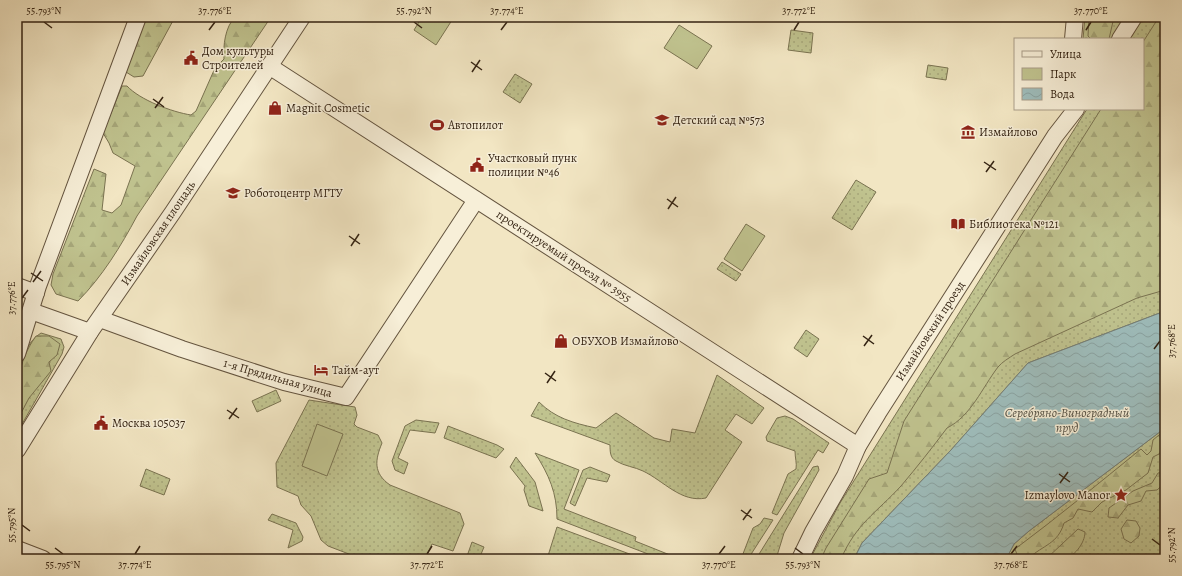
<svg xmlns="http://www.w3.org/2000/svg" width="1182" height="576" font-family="Alegreya,serif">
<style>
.green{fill:url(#green-dots);stroke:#7a7351}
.forest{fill:url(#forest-firs);stroke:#7a7351}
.pitch{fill:#c0c38f;stroke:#7a7351}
.water{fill:url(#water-waves);stroke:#747f78}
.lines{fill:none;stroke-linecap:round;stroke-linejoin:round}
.minor-casing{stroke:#64543f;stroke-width:18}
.minor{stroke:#f7efd8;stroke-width:16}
.ticks{fill:none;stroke:#342313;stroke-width:1.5}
.labels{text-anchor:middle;stroke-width:3;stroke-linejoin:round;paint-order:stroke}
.poi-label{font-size:12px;fill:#342313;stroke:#f7efd8;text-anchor:start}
.street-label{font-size:12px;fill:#342313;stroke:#f7efd8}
.water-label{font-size:13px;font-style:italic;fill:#545146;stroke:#f7efd8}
.neatline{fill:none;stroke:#342313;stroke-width:1.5}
.ticks-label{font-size:10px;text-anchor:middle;fill:#342313}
</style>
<defs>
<pattern id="green-dots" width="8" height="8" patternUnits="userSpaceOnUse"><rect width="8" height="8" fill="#c0c38f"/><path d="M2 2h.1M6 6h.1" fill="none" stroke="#a6a77a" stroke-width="1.8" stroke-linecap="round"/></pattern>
<pattern id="forest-firs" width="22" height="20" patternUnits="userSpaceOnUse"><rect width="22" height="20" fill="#c0c38f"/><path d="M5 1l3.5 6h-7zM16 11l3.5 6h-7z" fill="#a6a77a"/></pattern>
<pattern id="water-waves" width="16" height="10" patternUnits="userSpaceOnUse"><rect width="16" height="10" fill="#9ebdbc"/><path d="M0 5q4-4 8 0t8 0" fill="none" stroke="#89a2a1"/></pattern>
</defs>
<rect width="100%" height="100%" fill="#f2e6c3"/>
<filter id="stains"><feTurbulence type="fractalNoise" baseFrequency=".005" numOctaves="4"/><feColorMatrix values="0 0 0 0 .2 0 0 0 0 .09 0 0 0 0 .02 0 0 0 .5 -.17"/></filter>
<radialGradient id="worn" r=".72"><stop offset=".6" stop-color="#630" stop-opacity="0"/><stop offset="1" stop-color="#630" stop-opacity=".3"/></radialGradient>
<g class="green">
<path d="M1085,17H1127L1113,39H1083Z"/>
<path d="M1143,17H1165V311L1028,363L951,450L862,543L854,559H810L840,503L1087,109H1143V39H1130Z"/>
<path d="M791,30L813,33L811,53L788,50Z"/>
<path d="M928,65L948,68L946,80L926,77Z"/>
<path d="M515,74L532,84L520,103L503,92Z"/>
<path d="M856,180L876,192L852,230L832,218Z"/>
<path d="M722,262L741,274L736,281L717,269Z"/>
<path d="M806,330L819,339L807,357L794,348Z"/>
<path d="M41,333L61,339L64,347L62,354L17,433C17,404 12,351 41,333Z"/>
<path d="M717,375L764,408L752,424L736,414L725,430L742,442L706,498C681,503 664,481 643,471C635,467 624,466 616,461C610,458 610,451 610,445L531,416L539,402C555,418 573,423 596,428L616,413L654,438L670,442L672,429L695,433Z"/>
<path d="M276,390L281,401L257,412L252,401Z"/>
<path d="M309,400L355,407L357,415L354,424L357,427L378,435L382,443C375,460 373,473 390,485L460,513L464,524L453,551L432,544L425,559H362L328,546L321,540L311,516L301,505L298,496L277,487L276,463Z"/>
<path d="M785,416L793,419L829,443L823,453L818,450L777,515L772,513L788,474L796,469C797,463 795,458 795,451L767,441L766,437L777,418Z"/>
<path d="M416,420L439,423L435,433L410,430L398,458L408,463L404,474L395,470L392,461L405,426Z"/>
<path d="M448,426L497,445L504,449L496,458L444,438Z"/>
<path d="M1165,428V559H1006L1014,544L1029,531Z"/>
<path d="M535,453L579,470L564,509L636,537L635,541L680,559H661L557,519C557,493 549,475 535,453Z"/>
<path d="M516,457L535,482L543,511L529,506L524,490L525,486L510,467Z"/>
<path d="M818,466L819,470L784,533L776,559H756L813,467Z"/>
<path d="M590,467L610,475L607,482L587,478L575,506L570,503L583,470Z"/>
<path d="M146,469L170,479L164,495L140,486Z"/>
<path d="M272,514L296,523L303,537L302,541L288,548L293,530L268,520Z"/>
<path d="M764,518L773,520L748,559H741L753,528L760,524Z"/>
<path d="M557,527L643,559H547Z"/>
<path d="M472,542L484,547L479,559H466Z"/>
</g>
<g class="forest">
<path d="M146,17H175L143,76L134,77L126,72L128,66Z"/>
<path d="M235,17H271L137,216C121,246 102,277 78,301L56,294L51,285L53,274L94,169L106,174L102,210L112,213L121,205L135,166L113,153L109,143L103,133L122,86H127C140,100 172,112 191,115L196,111L215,68L224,59C223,46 225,27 235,17Z"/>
<path d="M1089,17H1114L1109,39H1091L1088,36Z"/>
<path d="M1159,17H1165V290L1137,298L1015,354C1009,358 1002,362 998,367C982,388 971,416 947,428C932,448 917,467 901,486C876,513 856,524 841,559H821L826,548L869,479L887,473L904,421L1101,109H1143V42Z"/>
<path d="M36,336H49L60,344L57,355L49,362L51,371L29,398L17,421C17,388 16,364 36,336Z"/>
<path d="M1165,430V451L1153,457L1148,473L1126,490L1102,502L1092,512L1078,509L1073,518L1064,523C1058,544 1043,545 1029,558L1018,557L1015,549C1058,517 1099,483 1141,449L1147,455L1151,451L1153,440Z"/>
<path d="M1165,472V483L1157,490L1146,491L1141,501L1128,505L1118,518L1108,517L1109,508L1133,491L1152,483L1158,473Z"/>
<path d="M1127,520L1136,521L1140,528L1139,536L1131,543L1124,539L1121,529Z"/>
<path d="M1078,529L1085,532C1085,543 1074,558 1062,559C1057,560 1051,559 1046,559Z"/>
</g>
<g class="pitch">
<path d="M422,17H454L436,45L414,30Z"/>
<path d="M679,25L712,46L697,69L664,48Z"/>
<path d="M746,224L765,236L742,271L724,259Z"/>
<path d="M317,424L343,434L327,476L302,466Z"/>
</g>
<path class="water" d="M1165,311V428L1029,531L1014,544L1006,559H854L862,543L951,450L1028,363Z"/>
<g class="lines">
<defs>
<g id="minor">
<path d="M1073,39L1075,17"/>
<path d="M1120,39L1134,17"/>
<path d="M269,66L858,446"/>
<path d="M17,286L36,293"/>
<path d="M31,311L90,332"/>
<path d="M100,319L182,349L284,382L346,397L476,200"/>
<path d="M17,354L38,286L138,17"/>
<path d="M17,450L90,332L173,212L302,17"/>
<path d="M17,549L43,559"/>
<path d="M800,559L813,532L845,476L858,446L878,413L1055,136L1076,109"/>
</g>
</defs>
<use href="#minor" class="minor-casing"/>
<use href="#minor" class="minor"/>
</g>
<path class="ticks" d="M44,22L52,28M414,22L422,28M209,30L215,22M501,30L507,22M794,30L799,22M1086,30L1091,22M471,62L482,70M472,72L480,60M153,99L164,107M155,108L163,97M984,162L996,170M986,172L994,161M667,199L678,207M668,209L676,197M349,236L360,244M351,246L359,234M31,273L43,281M33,282L41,271M22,298L28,290M863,336L874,344M864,346L872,335M1154,349L1160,341M545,373L556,381M547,383L555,371M227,410L239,418M229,419L237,408M1059,474L1070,482M1060,483L1068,472M741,510L752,518M743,520L751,509M22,525L30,531M1152,539L1160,545M55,548L63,554M795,548L803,554M135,554L140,546M427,554L432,546M719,554L725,546M1011,554L1017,546"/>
<defs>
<symbol id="civic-bare" viewBox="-9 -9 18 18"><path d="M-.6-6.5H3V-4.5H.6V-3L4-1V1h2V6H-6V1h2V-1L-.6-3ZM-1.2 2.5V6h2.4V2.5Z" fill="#8f2418" stroke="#f7efd8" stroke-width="2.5" paint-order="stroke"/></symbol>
<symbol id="shop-bare" viewBox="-9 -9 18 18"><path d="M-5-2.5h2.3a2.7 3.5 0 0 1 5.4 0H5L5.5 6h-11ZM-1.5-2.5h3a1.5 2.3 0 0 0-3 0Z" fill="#8f2418" stroke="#f7efd8" stroke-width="2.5" paint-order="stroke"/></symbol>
<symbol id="school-bare" viewBox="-9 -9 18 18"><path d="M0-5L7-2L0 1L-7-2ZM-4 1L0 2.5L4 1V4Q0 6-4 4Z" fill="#8f2418" stroke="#f7efd8" stroke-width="2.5" paint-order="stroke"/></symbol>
<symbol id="stadium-bare" viewBox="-9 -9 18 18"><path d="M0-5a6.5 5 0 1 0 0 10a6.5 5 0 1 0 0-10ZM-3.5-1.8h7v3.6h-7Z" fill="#8f2418" stroke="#f7efd8" stroke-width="2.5" paint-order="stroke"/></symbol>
<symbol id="museum-bare" viewBox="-9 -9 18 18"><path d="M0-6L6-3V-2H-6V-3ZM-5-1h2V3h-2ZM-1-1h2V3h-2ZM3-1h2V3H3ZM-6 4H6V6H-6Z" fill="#8f2418" stroke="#f7efd8" stroke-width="2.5" paint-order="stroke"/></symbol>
<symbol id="university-bare" viewBox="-9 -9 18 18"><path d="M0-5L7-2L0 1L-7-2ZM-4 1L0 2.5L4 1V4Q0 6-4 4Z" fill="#8f2418" stroke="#f7efd8" stroke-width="2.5" paint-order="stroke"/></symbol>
<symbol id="library-bare" viewBox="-9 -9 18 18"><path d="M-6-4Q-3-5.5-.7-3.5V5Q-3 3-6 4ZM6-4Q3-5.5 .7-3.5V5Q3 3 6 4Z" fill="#8f2418" stroke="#f7efd8" stroke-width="2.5" paint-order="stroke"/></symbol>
<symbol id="hotel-bare" viewBox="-9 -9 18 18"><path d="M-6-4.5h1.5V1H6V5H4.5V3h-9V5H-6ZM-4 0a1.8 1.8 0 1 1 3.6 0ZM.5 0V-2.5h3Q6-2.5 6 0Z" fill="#8f2418" stroke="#f7efd8" stroke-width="2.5" paint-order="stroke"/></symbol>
<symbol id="sight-bare" viewBox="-9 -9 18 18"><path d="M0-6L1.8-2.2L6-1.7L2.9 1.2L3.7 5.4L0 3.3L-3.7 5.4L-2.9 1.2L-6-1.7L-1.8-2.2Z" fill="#8f2418" stroke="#f7efd8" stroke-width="2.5" paint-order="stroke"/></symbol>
</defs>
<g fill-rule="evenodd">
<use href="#civic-bare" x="181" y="48" width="20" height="20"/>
<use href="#shop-bare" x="265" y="98" width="20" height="20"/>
<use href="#school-bare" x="652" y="110" width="20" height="20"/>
<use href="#stadium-bare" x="427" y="115" width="20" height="20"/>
<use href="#museum-bare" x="958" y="122" width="20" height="20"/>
<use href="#civic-bare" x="467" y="155" width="20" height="20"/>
<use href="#university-bare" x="223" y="183" width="20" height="20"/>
<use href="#library-bare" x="948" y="214" width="20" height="20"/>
<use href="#shop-bare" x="551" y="331" width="20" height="20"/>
<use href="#hotel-bare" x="311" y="360" width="20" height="20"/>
<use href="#civic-bare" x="91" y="413" width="20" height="20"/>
<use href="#sight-bare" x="1111" y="485" width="20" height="20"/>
</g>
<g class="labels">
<g class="poi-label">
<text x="202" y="55">Дом культуры<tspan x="202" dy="14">Строителей</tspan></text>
<text x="286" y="112">Magnit Cosmetic</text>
<text x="673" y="124">Детский сад №573</text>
<text x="448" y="129">Автопилот</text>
<text x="979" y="136">Измайлово</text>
<text x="488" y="162">Участковый пунк<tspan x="488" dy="14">полиции №46</tspan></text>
<text x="244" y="197">Роботоцентр МГТУ</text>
<text x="969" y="228">Библиотека №121</text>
<text x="572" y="345">ОБУХОВ Измайлово</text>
<text x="332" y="374">Тайм-аут</text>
<text x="112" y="427">Москва 105037</text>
<text x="1110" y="499" text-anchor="end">Izmaylovo Manor</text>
</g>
<g class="street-label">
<text transform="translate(158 233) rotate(-56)" y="4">Измайловская площадь</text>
<text transform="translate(564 256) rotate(33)" y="4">проектируемый проезд № 3955</text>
<text transform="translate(930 331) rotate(-57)" y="4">Измайловский проезд</text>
<text transform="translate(278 378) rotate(16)" y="4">1-я Прядильная улица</text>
</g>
<g class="water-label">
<text x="1067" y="417">Серебряно-Виноградный<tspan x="1067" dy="15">пруд</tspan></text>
</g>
</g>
<rect width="1182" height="576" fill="none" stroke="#f2e6c3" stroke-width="44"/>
<rect x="1014" y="38" width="130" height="72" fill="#f7efd8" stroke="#a99d89"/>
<rect x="1022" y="51" width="20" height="6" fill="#f7efd8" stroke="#a99d89"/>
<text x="1050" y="58" font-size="12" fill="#342313">Улица</text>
<rect x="1022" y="68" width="20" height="12" fill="#c0c38f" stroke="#a99d89"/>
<text x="1050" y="78" font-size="12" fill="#342313">Парк</text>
<rect x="1022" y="88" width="20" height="12" fill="url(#water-waves)" stroke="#a99d89"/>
<text x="1050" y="98" font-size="12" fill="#342313">Вода</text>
<rect x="22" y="22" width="1138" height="532" class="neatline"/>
<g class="ticks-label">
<text x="44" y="14">55.793°N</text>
<text x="215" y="14">37.776°E</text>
<text x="414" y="14">55.792°N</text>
<text x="507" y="14">37.774°E</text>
<text x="799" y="14">37.772°E</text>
<text x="1091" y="14">37.770°E</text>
<text transform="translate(11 298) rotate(-90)" y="4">37.776°E</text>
<text transform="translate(1171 341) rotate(-90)" y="4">37.768°E</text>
<text transform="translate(11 525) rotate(-90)" y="4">55.795°N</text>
<text transform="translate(1171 545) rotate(-90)" y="4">55.792°N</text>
<text x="63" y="568">55.795°N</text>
<text x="135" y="568">37.774°E</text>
<text x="427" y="568">37.772°E</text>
<text x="719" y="568">37.770°E</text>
<text x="803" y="568">55.793°N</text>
<text x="1011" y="568">37.768°E</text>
</g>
<rect width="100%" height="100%" filter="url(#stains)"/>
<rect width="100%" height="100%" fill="url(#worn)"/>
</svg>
